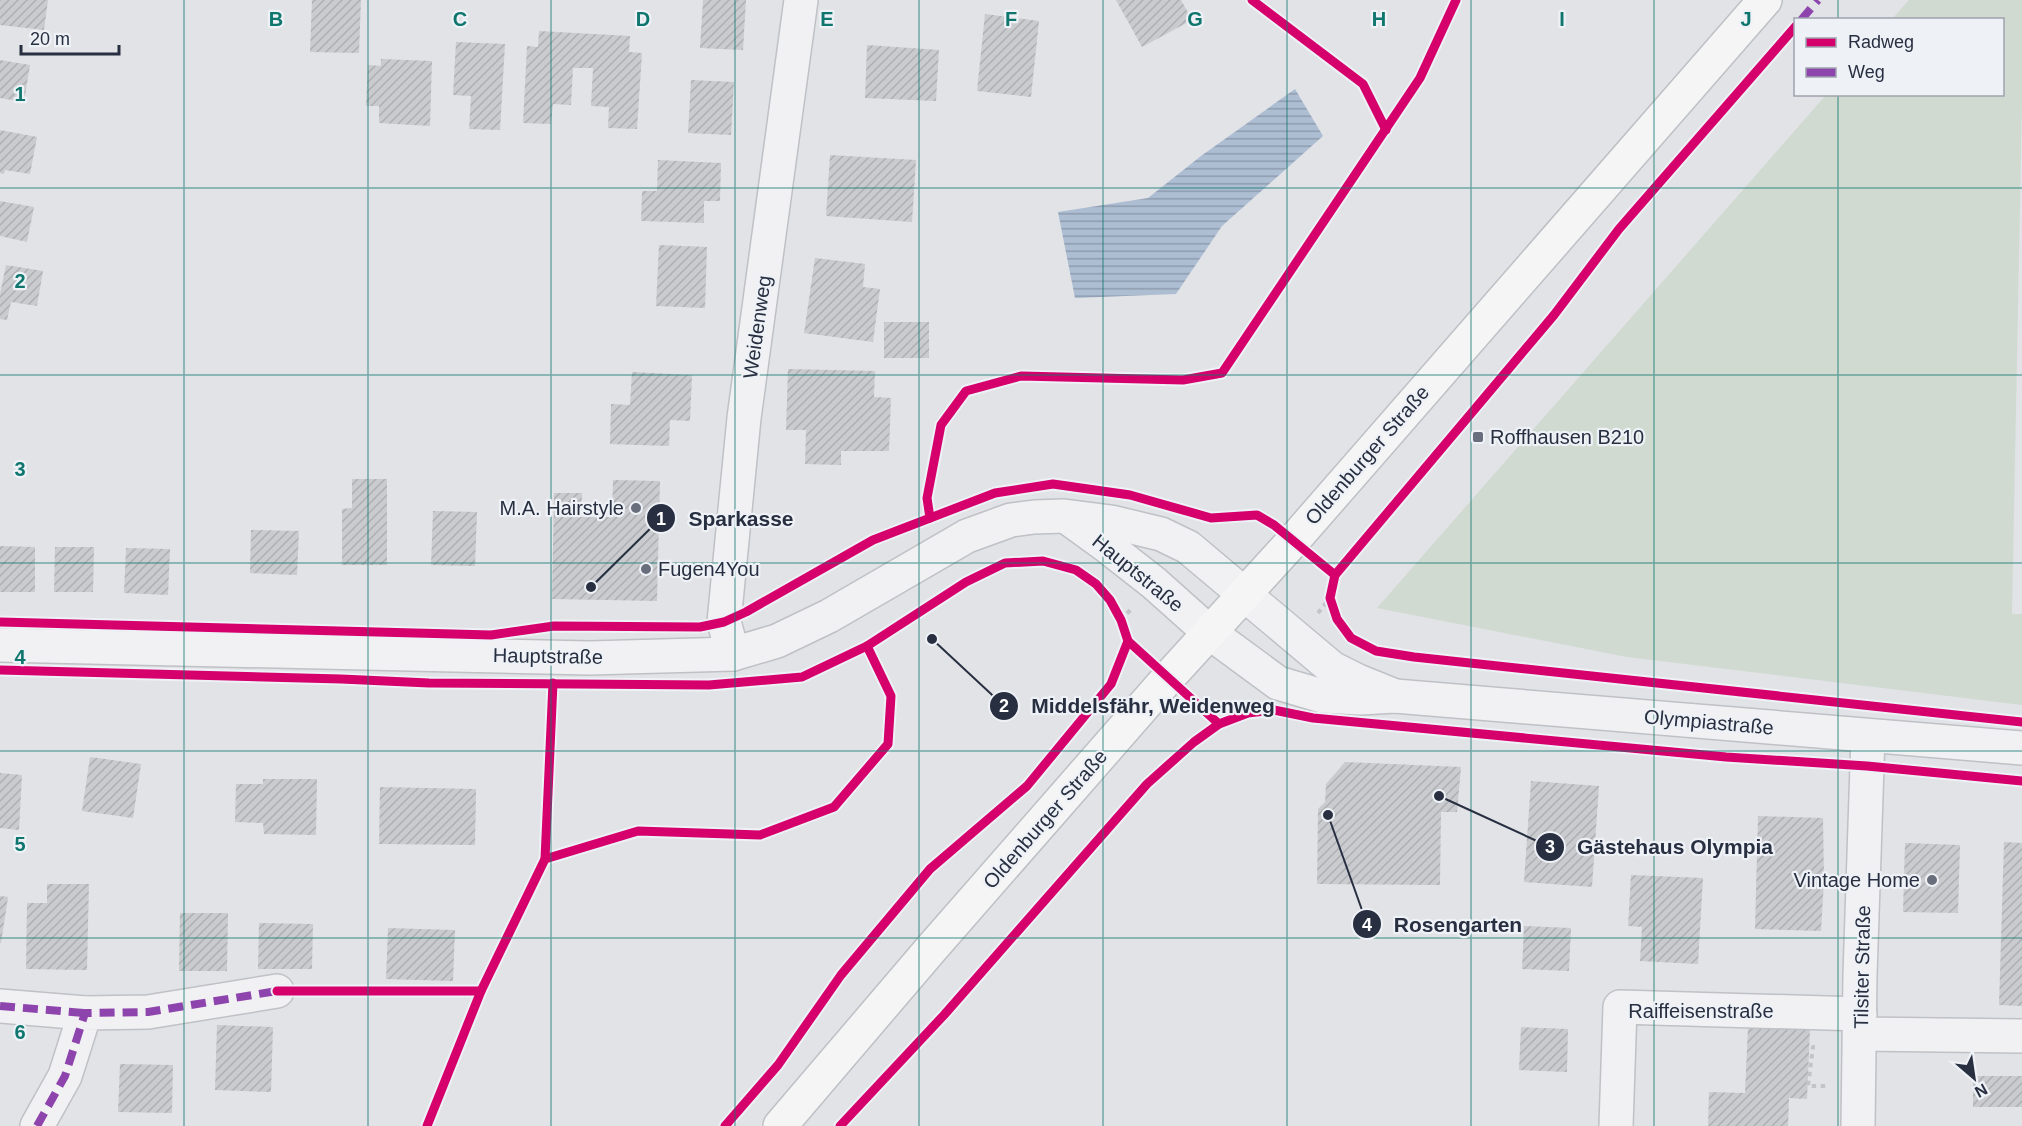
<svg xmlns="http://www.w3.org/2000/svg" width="2022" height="1126" font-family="Helvetica,sans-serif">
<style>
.grass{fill:#d0dad1}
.water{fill:url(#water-rules)}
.building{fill:url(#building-hatch)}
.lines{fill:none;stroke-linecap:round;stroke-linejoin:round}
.minor-casing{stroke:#bfc1c5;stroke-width:36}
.major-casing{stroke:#bdc0c4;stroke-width:36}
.path{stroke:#c3c4ca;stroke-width:4;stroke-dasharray:4.5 4.5;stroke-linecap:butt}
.minor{stroke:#f1f1f3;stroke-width:33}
.major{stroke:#f5f5f6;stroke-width:33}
.quiet{stroke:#8e44ad;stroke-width:8;stroke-dasharray:15 8;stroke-linecap:butt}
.cycleway-casing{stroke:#eef1f6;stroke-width:13}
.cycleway{stroke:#d6006c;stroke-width:9}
.grid{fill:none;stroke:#0f766e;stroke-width:1.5;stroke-opacity:0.55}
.poi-dot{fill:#686e7b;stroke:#eef1f6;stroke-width:2}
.labels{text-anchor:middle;stroke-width:4.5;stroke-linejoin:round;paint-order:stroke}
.street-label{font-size:20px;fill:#272f41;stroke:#eef1f6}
.poi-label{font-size:20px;fill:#272f41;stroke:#eef1f6;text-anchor:start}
.grid-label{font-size:20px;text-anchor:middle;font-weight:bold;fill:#0f766e;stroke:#eef1f6;stroke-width:4.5;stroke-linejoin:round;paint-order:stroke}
.leader{fill:none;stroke:#272f41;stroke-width:2}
.callout-dot{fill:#272f41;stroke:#eef1f6;stroke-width:2}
.mark-label{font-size:18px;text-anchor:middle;font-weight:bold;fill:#fff}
.callout-label{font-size:21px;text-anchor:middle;font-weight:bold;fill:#272f41;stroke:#eef1f6;stroke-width:4.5;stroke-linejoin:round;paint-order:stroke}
</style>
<defs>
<pattern id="water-rules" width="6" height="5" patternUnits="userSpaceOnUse" patternTransform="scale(1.5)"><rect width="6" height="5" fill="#adbed3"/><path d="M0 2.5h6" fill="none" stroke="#8d9bad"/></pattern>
<pattern id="building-hatch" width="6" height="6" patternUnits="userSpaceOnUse" patternTransform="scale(1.5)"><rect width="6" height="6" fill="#c9cbcf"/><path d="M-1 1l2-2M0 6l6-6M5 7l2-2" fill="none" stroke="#adafb3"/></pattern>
</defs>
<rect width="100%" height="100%" fill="#e1e3e7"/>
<path class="grass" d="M1909,0H2022V99L2012,614H2022V705L1627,657L1377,608L1826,95L2002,94V20L1892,19Z"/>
<path class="water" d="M1295,89L1323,136L1222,226L1176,294L1075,298L1058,212L1148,198L1201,156Z"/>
<g class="building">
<path d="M0,0H48L44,30L0,25Z"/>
<path d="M312,0H361L359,53L310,52Z"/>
<path d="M703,0H746L743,50L700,48Z"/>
<path d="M1116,0H1181L1192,20L1142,47Z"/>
<path d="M985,14L1039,21L1031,97L977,91Z"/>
<path d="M539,31L630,36L629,52L642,53L637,129L608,128L609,107L591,106L593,68H573L571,105L553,104L551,124L523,123L527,46L538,47Z"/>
<path d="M456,42L505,44L500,130L469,129L471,96L453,95Z"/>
<path d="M867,45L939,50L936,101L865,98Z"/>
<path d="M381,59L432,61L430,126L379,123V106H366L368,65L381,66Z"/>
<path d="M0,60L30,65L24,102L0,98Z"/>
<path d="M691,80L734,82L731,135L688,133Z"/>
<path d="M0,130L37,137L30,174L5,170L4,174L0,173Z"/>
<path d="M830,155L916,160L912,222L826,216Z"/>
<path d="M658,160L721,163L720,201H704V223L641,221L642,191H657Z"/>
<path d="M0,201L34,207L27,242L0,236Z"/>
<path d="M659,245L707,247L705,308L656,306Z"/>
<path d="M815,258L865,264L863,287L880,289L873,342L804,333Z"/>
<path d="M6,265L43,271L37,306L11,302L7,320L0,319V294Z"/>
<rect x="884" y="322" width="45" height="36"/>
<path d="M788,369L875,371L874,397L891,398L889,451H841V465L805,464L806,430H786Z"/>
<path d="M632,372L692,375L690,421L670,420L669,446L610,444L611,404L630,405Z"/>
<path d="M352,479H387V565H342V509L352,508Z"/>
<path d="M613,480L660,481L657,601L552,599L554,493H582L581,517H612Z"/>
<path d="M433,511L477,512L475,566L431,565Z"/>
<path d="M251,530L299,531L297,575L250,573Z"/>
<path d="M0,546L35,547V592H0Z"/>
<path d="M55,547H94L93,592H54Z"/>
<path d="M126,548L170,549L168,595L124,593Z"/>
<path d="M90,757L141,764L133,818L82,811Z"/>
<path d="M1345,762L1461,767L1457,812H1441L1440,885L1317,884L1318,809L1325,802L1326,784Z"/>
<path d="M0,773L22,775L19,830L0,828Z"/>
<path d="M263,779H317L316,835L264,834L263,823L235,822L236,784H263Z"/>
<path d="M1531,781L1599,786L1592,887L1524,882Z"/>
<path d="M380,787L476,789L475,845L379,844Z"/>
<path d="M1758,816L1823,818L1824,880L1821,931L1755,929Z"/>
<path d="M2004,842L2022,843V1006L1999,1005Z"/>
<path d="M1905,843L1960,845L1958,913L1903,912Z"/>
<path d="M1631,875L1703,878L1698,964L1640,961L1642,927L1628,926Z"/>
<path d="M47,884H89L87,970L26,969L27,903H47Z"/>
<path d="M0,896L8,897L1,943H0Z"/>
<path d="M180,913H228L227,971H179Z"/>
<path d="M259,923L313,924L312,969H258Z"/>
<path d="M1524,926L1571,928L1569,971L1522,969Z"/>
<path d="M388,928L455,930L453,981L386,979Z"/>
<path d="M217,1025L273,1027L271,1092L215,1090Z"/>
<path d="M1521,1027L1568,1029L1567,1072L1519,1070Z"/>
<path d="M1748,1027L1810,1029L1807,1099L1789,1098L1788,1126H1708L1709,1092L1745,1093Z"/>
<path d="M120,1064L173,1065L172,1113L118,1112Z"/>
<rect x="1973" y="1076" width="49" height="31"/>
</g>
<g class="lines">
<defs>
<g id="minor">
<path d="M1068,518L1108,547L1154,583L1210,633L1278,683L1322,696L1360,698L1395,696L2022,748"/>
<path d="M0,645L590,658L733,654L777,641L829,616L967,536L1011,520L1034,517L1064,516L1111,522L1161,534L1188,547L1332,668L1358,681L1395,696"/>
<path d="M733,654L724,622L744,418L801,0"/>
<path d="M0,1006L85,1013"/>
<path d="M1860,1034L2022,1036"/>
<path d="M37,1126L65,1076L85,1013L148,1012L277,991"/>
<path d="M1616,1126L1620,1007L1860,1014"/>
<path d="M1858,1126L1860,975L1868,736"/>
</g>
<path id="major" d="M780,1126L931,949L1168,678L1293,541L1765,0"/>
</defs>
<use href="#minor" class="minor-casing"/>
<use href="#major" class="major-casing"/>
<g class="path">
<path d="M1209,521L1211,518C1230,515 1251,511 1268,521"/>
<path d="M1318,613L1330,598L1335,575L1318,561"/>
<path d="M1121,620L1133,607"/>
<path d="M1128,641L1145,657"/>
<path d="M1193,700L1219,724L1248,713L1261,711"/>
<path d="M1815,1047H1813L1808,1086H1826"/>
</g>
<use href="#minor" class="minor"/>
<use href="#major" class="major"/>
<g class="quiet">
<path d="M1801,20L1818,0"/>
<path d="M0,1006L85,1013"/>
<path d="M37,1126L65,1076L85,1013L148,1012L277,991"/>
</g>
<defs>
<g id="cycleway">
<path d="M1252,0L1363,84L1386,130"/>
<path d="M1796,26L1619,229L1554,315L1335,575L1330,598L1337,619L1351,638L1376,651L1414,657L2022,722"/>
<path d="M930,518L927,498L941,425L966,391L1021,376L1183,380L1222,373L1420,78L1456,0"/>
<path d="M0,622L491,635L554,626L700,627L724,622L746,612L873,540L995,493L1053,484L1130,495L1211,518L1257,515L1274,525L1335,575"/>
<path d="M0,670L341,679L429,683L709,685L802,677L867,646L966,582L1005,563L1043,561L1076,570L1096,584L1110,600L1121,620L1128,641L1219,724"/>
<path d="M545,859L638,831L760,835L834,807L888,744L891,696L867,646"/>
<path d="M277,991H481"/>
<path d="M427,1126L481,991L545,859L553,683"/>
<path d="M725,1126L778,1065L841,975L930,869L1027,786L1111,684L1128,641"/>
<path d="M840,1126L944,1015L1147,784L1194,742L1219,724L1248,713L1274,710L1313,718L1726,757L1867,766L2022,781"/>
</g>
</defs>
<use href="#cycleway" class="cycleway-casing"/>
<use href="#cycleway" class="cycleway"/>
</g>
<path class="grid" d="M184,0V1126M368,0V1126M551,0V1126M735,0V1126M919,0V1126M1103,0V1126M1287,0V1126M1471,0V1126M1654,0V1126M1838,0V20M1838,94V1126M0,188H2022M0,375H2022M0,563H2022M0,751H2022M0,938H2022"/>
<g class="poi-dot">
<rect x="1472" y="431" width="12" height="12" rx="3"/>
<circle cx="636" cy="508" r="6"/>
<circle cx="646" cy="569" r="6"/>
<circle cx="1932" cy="880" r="6"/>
</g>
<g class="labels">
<g class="street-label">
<text transform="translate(757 327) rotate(-82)" y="7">Weidenweg</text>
<text transform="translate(1367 455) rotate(-49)" y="7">Oldenburger Straße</text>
<text transform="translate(1138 573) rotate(39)" y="7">Hauptstraße</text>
<text transform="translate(548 656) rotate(1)" y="7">Hauptstraße</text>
<text transform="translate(1709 722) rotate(5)" y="7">Olympiastraße</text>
<text transform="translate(1045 819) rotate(-49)" y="7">Oldenburger Straße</text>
<text transform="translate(1862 967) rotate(-89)" y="7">Tilsiter Straße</text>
<text x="1701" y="1018">Raiffeisenstraße</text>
</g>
<g class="poi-label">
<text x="1490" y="444">Roffhausen B210</text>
<text x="624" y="515" text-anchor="end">M.A. Hairstyle</text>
<text x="658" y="576">Fugen4You</text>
<text x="1920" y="887" text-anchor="end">Vintage Home</text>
</g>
</g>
<g class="grid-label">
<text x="276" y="26">B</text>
<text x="460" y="26">C</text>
<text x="643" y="26">D</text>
<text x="827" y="26">E</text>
<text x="1011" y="26">F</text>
<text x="1195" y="26">G</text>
<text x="1379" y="26">H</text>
<text x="1562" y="26">I</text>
<text x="1746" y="26">J</text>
<text x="20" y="101">1</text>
<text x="20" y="288">2</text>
<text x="20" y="476">3</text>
<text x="20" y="664">4</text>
<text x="20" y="851">5</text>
<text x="20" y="1039">6</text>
</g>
<path class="leader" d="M591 587L661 518M932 639L1004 706M1439 796L1550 847M1328 815L1367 924"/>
<g class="callout-dot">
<circle cx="591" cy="587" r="6"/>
<circle cx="932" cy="639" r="6"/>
<circle cx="1439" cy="796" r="6"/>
<circle cx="1328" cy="815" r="6"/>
<circle cx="661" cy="518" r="15"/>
<circle cx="1004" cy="706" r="15"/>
<circle cx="1550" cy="847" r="15"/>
<circle cx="1367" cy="924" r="15"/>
</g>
<g class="mark-label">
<text x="661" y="525">1</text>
<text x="1004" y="712">2</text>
<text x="1550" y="853">3</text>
<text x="1367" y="931">4</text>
</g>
<g class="callout-label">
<text x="741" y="526">Sparkasse</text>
<text x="1153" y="713">Middelsfähr, Weidenweg</text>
<text x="1675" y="854">Gästehaus Olympia</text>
<text x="1458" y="932">Rosengarten</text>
</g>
<rect x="1794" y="18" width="210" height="78" fill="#eef1f6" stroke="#9ea3ae" stroke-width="1.5"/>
<rect x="1806" y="38" width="30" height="9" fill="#d6006c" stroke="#9ea3ae" stroke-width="1.5"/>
<text x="1848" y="48" font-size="18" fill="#272f41">Radweg</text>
<rect x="1806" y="68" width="30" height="9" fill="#8e44ad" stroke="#9ea3ae" stroke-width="1.5"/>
<text x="1848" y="78" font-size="18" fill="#272f41">Weg</text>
<g transform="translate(1974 1078) rotate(151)" stroke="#eef1f6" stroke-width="4.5" paint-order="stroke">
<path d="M0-4.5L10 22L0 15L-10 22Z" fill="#272f41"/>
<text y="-9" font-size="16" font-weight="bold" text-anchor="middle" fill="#272f41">N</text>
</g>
<path d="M21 45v9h98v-9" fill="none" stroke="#272f41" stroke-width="3"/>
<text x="30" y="45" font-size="18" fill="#272f41" stroke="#eef1f6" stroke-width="4.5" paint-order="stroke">20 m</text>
</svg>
